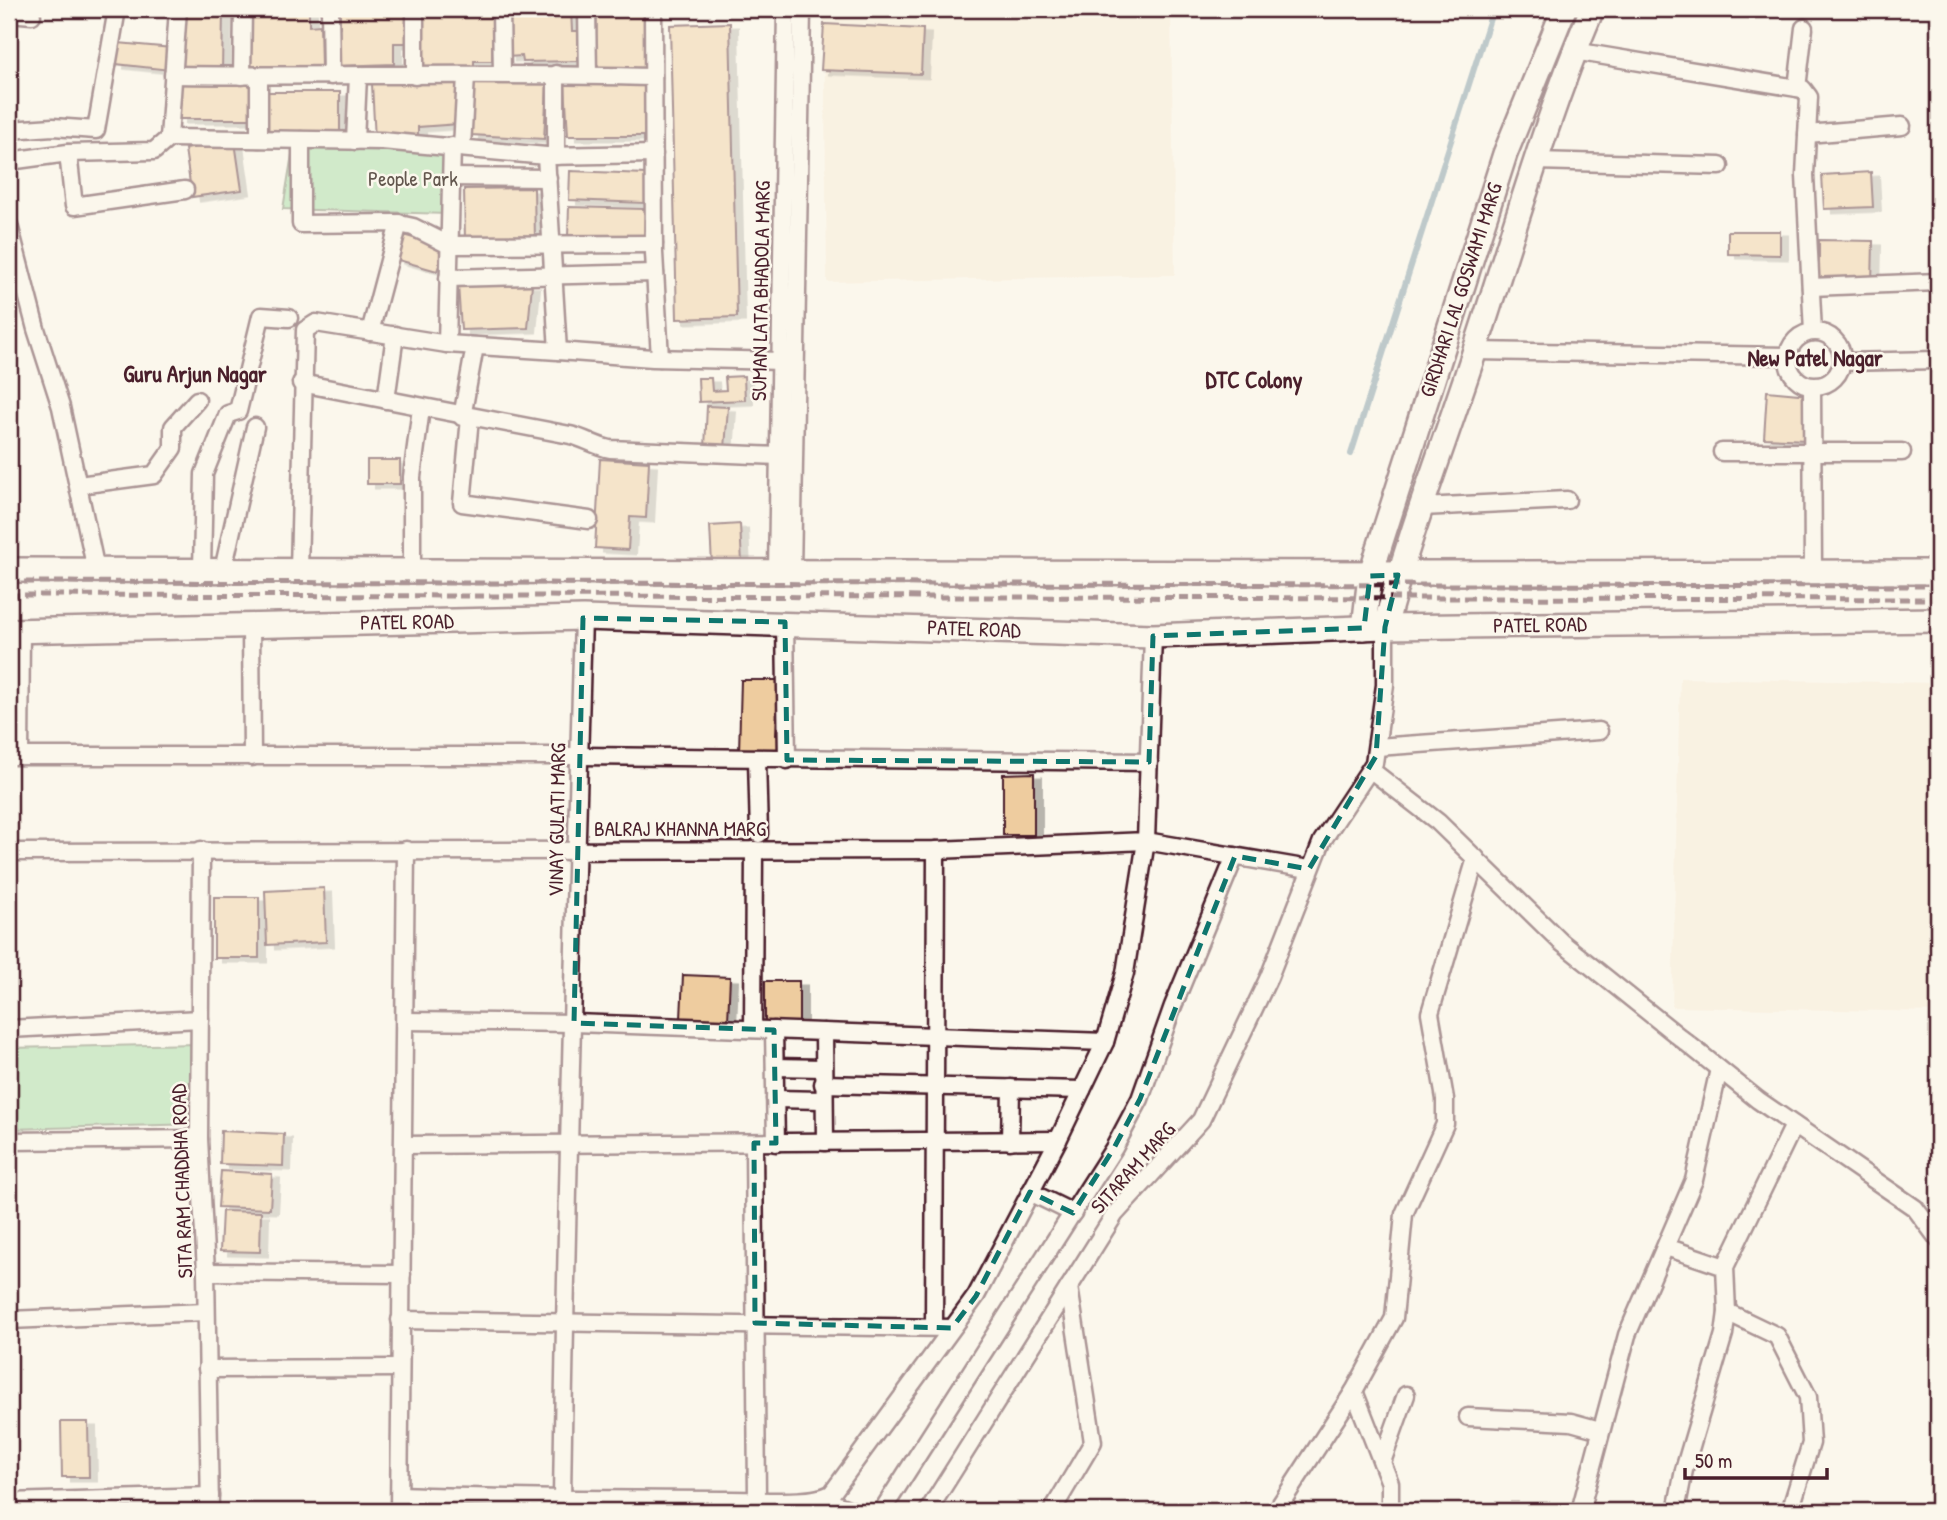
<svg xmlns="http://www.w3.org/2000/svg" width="1947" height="1520" font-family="'Patrick Hand',sans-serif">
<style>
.built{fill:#f7ead5}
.green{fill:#9edaa1;stroke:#747c66;stroke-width:2}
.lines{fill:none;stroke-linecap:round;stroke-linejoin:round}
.stream{stroke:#7390a0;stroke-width:6}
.building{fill:#eecc9f;stroke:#4a1f2b;stroke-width:2;filter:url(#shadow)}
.minor-casing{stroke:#4a1f2b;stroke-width:21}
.secondary-casing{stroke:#4a1f2b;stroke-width:28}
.minor{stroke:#fbf7ec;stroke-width:16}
.secondary{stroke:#fbf7ec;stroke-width:23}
.rail{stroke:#4a1f2b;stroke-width:5;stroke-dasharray:10 5;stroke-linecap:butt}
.marked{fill:none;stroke:#0f766e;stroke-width:5;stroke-dasharray:14 9;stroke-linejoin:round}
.labels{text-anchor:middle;stroke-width:5;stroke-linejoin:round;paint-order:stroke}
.park-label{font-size:21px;fill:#63574e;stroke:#fbf7ec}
.street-label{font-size:21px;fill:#4a1f2b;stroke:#fbf7ec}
.neighbourhood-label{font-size:23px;font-weight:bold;fill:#4a1f2b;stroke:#fbf7ec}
</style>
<defs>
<filter id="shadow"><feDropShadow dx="8" dy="4.5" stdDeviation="0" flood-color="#0004"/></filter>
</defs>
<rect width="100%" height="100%" fill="#fbf7ec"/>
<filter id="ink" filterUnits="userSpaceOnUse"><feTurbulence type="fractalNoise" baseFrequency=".0143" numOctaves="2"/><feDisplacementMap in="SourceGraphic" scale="14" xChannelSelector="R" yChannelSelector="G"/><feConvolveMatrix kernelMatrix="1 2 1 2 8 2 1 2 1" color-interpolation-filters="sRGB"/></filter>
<g filter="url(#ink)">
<g class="built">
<path d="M824,9H1171L1175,275L827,282Z"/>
<path d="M1680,678L1938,683V1012L1672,1007Z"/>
</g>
<g class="green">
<path d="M447,144V214L283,209L293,148Z"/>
<path d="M197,1044L199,1124L9,1129V1048Z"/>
</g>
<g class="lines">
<path class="stream" d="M1351,454L1493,9"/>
</g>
<g class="building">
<path d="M182,9H223L222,73L180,72Z"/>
<path d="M248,9H309V26L320,25L321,67L250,70Z"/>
<path d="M340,9H410L411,43H394V64L336,66L335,27H340Z"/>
<path d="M422,9H497L498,46H492V61H474V70L424,71Z"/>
<path d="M506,9H571L572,31H578V61L523,62L522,56L507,57Z"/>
<path d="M597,9H647L645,68L595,67Z"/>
<path d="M730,23L737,317L677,319L670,25Z"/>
<path d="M824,24L923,29L921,74L821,70Z"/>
<path d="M118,43L172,48L170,70L116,64Z"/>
<path d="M457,79L459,124L418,127V138L375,140L372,84Z"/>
<path d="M179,81L256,82V119H178Z"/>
<path d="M474,81L547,84L544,139L471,135Z"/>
<path d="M565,83H648V100H644V136H568Z"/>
<rect x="261" y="92" width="79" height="44"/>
<path d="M235,142L242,190L192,197L185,149Z"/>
<path d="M570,171L646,174L645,203L569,200Z"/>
<path d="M1871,172L1873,207L1824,209L1822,175Z"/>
<path d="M534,188L535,240L465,241L464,189Z"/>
<path d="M569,207L645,209L644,238L568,236Z"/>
<path d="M1728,231H1780V255L1728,254Z"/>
<path d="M403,235L445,247L437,271L395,259Z"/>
<path d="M1819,240L1873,241L1872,284H1819Z"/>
<path d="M458,284H532L528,328L461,330Z"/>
<path d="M744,376L745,400L699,402L698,378H711L712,391L726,390L725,377Z"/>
<path d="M1767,391L1809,395L1807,440L1764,438Z"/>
<path d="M707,406L728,407L725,449L705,448Z"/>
<path d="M600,459L649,462L646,518L630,517L628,550L595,548Z"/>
<rect x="367" y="460" width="33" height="24"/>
<path d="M740,524L742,563L712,565L710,526Z"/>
<path d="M741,680H778L776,735L783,737L782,753L739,752Z"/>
<path d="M1034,773V835H1003V774Z"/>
<path d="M324,888L326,942L267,945L265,891Z"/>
<rect x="214" y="897" width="45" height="61"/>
<path d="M683,975L730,977L728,1021L681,1019Z"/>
<rect x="765" y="981" width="34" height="49"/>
<path d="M221,1131L284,1134L283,1166L220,1164Z"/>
<path d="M221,1171L272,1174L270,1209L218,1207Z"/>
<path d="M222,1211L261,1212L260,1252L220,1251Z"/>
<path d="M61,1422H88L89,1477H62Z"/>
</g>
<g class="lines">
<defs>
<g id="minor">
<path d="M330,9L331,76"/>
<path d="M415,9V76"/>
<path d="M501,9L502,74"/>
<path d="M587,9L588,75"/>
<path d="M653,9L654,253L660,358"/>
<path d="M9,13L32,15"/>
<path d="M1574,51L1803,89L1809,97L1805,175L1813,332"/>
<path d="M173,75C334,77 494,72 653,77"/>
<path d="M242,76L243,9"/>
<path d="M1797,88L1804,28"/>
<path d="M9,130L53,127L96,130L117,9"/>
<path d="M1807,134L1902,126"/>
<path d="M169,138L382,141L546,156L654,154"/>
<path d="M259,139V76"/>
<path d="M301,140V224L395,223L413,227L449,245L654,244"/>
<path d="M355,141L358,76"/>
<path d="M462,147L466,76"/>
<path d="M68,153L74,206L185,190"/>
<path d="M556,156V74"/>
<path d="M9,161L68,153L154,151L169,138L178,9"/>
<path d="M1536,161L1720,166"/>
<path d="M451,177L548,178"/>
<path d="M9,225L36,329L61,407L96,570"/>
<path d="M448,278L655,273"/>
<path d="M1811,287L1938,282"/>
<circle cx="1815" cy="359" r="27"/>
<path d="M370,332L399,223"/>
<path d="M447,344L452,146"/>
<path d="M558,351L653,358L781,361"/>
<path d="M1475,351L1788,356"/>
<path d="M1843,362L1938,360"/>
<path d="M301,383C391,401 480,418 570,435C584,438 595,446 610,449L779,456"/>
<path d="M1812,387L1813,573"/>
<path d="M386,400L395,335"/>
<path d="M462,417L475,346"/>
<path d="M470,418L462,503L589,520"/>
<path d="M1722,452H1902"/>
<path d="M79,485L154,475L173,448V427L197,400"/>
<path d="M1422,507L1567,500"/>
<path d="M202,570L204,474L228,414L238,411L261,316L289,318"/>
<path d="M223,570L255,427"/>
<path d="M299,570L305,330L316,323L447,344L558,351L546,156"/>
<path d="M412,571V477L421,408"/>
<path d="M777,573L786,9"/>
<path d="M792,573L802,9"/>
<path d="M785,622L787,760"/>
<path d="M251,625L252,757"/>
<path d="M1377,747L1599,731"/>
<path d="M9,756H579L1149,762"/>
<path d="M20,756L21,630"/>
<path d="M757,759L759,834"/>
<path d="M1371,770L1438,822L1561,942L1758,1100L1915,1208L1938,1239"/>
<path d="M201,850L199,1139L206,1272L210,1511"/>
<path d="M9,852L936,850L1146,841L1153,636"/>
<path d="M405,1021L574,1023L1105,1042"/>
<path d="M9,1029L200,1019"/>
<path d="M753,1029L754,850"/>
<path d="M774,1030L776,1143"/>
<path d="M824,1032L825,1142"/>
<path d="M775,1067L823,1068"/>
<path d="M823,1084L1082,1090"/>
<path d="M775,1099L823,1100"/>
<path d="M9,1141L199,1139"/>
<path d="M1010,1141L1011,1088"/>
<path d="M754,1143L757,1499"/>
<path d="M403,1145L1058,1140"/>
<path d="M1030,1192L1073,1213"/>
<path d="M1666,1247L1725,1267L1727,1312L1724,1334L1684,1470L1676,1511"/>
<path d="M1725,1267L1794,1125"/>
<path d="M206,1272L402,1274"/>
<path d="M1727,1312L1777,1336L1808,1397L1811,1443L1790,1511"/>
<path d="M9,1320L206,1312"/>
<path d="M400,1320L952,1328"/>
<path d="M934,1327L936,850"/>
<path d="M207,1369L400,1368"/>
<path d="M1354,1391L1390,1483V1511"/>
<path d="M1468,1417L1571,1422L1600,1430"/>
<path d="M1382,1462L1406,1395"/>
<path d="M400,1495C509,1499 617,1500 726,1500C751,1499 813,1506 832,1493L976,1296L1058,1140L1105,1042L1125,973L1146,841L1309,869"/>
<path d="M820,1498L853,1511"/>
<path d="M562,1500C566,1206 575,912 583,618"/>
<path d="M9,1502L210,1496"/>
<path d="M399,1511L406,850"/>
<path d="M882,1511L1114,1148L1140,1099L1173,1006L1235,856"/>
<path d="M928,1511L1115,1214L1201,1120L1269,977L1322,841L1374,763L1385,685V627"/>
<path d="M1052,1511L1093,1442L1069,1287"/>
<path d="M1276,1511L1354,1391L1394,1318L1404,1214L1445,1124V1099L1430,1013L1476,858"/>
<path d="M1580,1511L1627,1335L1694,1180L1719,1069"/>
</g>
<g id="secondary">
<path d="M9,570C652,571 1295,575 1938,572"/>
<path d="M1385,627C1409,533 1445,442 1475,350C1513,235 1545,120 1592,9"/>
<path d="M1364,628L1370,576L1505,154L1564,9"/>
<path d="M9,631L583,618L1153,636L1385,627L1938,620"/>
</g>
</defs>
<use href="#minor" class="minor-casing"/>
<use href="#secondary" class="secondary-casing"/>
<use href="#minor" class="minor"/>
<use href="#secondary" class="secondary"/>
<g class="rail">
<path d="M9,582L1938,586"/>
<path d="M9,595L1938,599"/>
</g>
</g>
</g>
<path d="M0 0H1947V1520H0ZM1398,575L1385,627L1376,756L1309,869L1235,856L1140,1099L1114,1148L1073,1213L1030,1192L976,1296L952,1328L755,1323L754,1143H776L774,1030L574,1023L583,618L785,622L787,760L1149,762L1153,636L1364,628L1370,576Z" fill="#fbf7ec" fill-opacity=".55" fill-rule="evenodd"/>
<path class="marked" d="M1398,575L1385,627L1376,756L1309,869L1235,856L1140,1099L1114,1148L1073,1213L1030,1192L976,1296L952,1328L755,1323L754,1143H776L774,1030L574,1023L583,618L785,622L787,760L1149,762L1153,636L1364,628L1370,576Z"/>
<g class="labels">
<g class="park-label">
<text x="413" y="186">People Park</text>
</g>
<g class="street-label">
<text transform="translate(1461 290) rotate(-72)" y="7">GIRDHARI LAL GOSWAMI MARG</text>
<text transform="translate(761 291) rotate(-89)" y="7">SUMAN LATA BHADOLA MARG</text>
<text transform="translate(407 622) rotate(-1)" y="7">PATEL ROAD</text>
<text transform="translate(1540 625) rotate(-1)" y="7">PATEL ROAD</text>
<text transform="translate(974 629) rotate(2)" y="7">PATEL ROAD</text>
<text transform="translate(557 820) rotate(-89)" y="7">VINAY GULATI MARG</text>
<text x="680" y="836">BALRAJ KHANNA MARG</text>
<text transform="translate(1133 1168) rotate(-48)" y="7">SITARAM MARG</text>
<text transform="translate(182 1181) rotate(-92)" y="7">SITA RAM CHADDHA ROAD</text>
</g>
<g class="neighbourhood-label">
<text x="1815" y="366">New Patel Nagar</text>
<text x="195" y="382">Guru Arjun Nagar</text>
<text x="1254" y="388">DTC Colony</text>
</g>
</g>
<rect width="1947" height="1520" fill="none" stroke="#fbf7ec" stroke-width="35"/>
<rect x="18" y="18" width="1912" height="1485" fill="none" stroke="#4a1f2b" stroke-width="2.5" filter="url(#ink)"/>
<path d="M1685 1468v10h142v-10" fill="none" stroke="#4a1f2b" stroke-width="3.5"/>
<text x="1695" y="1468" font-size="21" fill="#4a1f2b" stroke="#fbf7ec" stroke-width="5" paint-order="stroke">50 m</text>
</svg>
